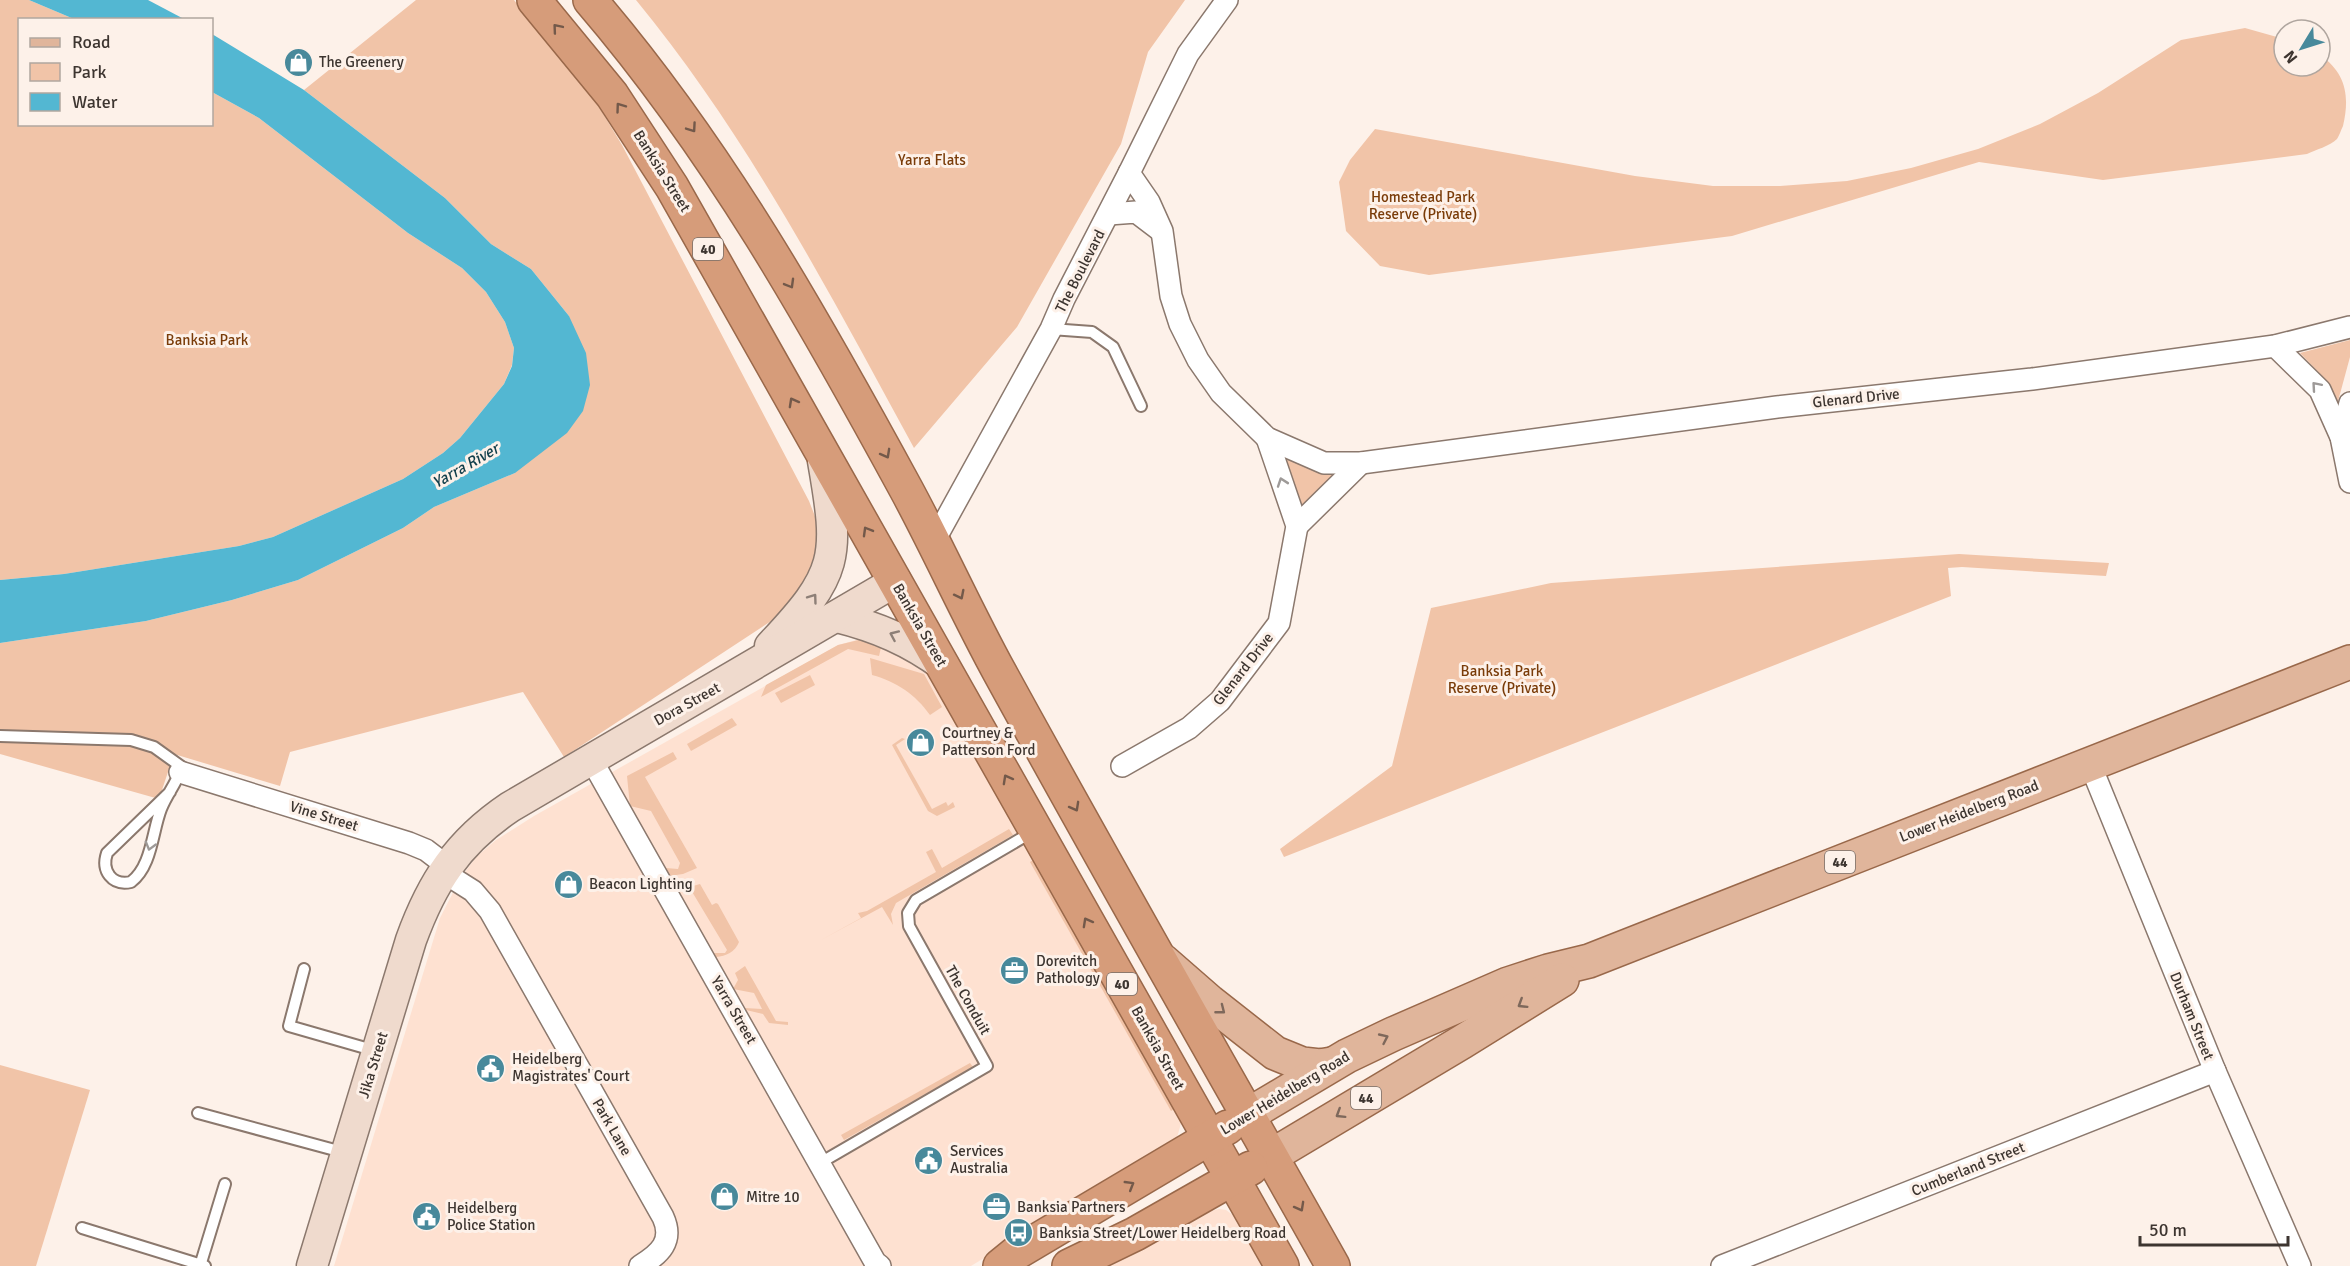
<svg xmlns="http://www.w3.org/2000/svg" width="2350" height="1266" font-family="Signika,sans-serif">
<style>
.built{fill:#fee1d1}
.green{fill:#f1c4a8}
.water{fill:#53b7d2}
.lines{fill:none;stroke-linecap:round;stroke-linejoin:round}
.service-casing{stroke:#8b786d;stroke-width:14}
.minor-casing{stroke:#8b786d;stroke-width:24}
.secondary-casing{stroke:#8b786d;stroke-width:33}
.primary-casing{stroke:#99684a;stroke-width:36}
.trunk-casing{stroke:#99684a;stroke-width:36}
.service{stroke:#fff;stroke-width:10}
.minor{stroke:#fff;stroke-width:21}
.secondary{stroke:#efdacd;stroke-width:30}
.primary{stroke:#e0b59b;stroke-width:33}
.trunk{stroke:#d69c7a;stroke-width:33}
.oneway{stroke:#73594a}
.oneway2{stroke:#9e9a98}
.oneway3{stroke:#8d7f77}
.oneway4{stroke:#7e685b}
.labels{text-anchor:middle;stroke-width:6;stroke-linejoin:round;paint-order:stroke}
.shield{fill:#fdf1e9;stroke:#776d68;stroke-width:1.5}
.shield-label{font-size:14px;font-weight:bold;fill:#3d3530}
.poi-label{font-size:15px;fill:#3d3530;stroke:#fdf1e9;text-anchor:start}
.park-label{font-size:15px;fill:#7a3c09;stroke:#fdf1e9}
.street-label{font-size:15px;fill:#3d3530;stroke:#fdf1e9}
.water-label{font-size:16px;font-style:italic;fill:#113e4a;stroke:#fdf1e9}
</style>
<rect width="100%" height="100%" fill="#fdf1e9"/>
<g class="built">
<path d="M860,639L923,662L1179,1115L1181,1123L1177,1138L1172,1143L971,1266H334L440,918L460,879L476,857L496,840L534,816L838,645Z"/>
<path d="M1219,1209L1226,1210L1237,1218L1266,1266H1098L1203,1213Z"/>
</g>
<g class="green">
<path d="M0,0H29L74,19L20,20V124H212V92L259,118L408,233L462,268L486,292L505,322L514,348L512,365L504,384L460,438L443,453L403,479L273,537L239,546L64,574L0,580Z"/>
<path d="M416,0H514L599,107L622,145L809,501L818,524L816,571L782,614L564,757L523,692L290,752L280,786L174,754L159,799L0,754V643L146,621L232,600L298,580L403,528L434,507L515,473L569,316L531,269L491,244L445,198L304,90Z"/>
<path d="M636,0H1185L1148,52L1121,144L1017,327L914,448C830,294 748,136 636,0Z"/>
<path d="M2245,28L2284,39V66H2320V55C2346,73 2350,96 2343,126C2341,130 2339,136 2337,139C2330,146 2315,150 2307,154L2103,180L1979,162L1732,236L1429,275L1380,266L1346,231L1339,182L1350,160L1375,129L1635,176L1713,186H1780L1847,181L1911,168L1978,149L2040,124L2098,93L2181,40Z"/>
<path d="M2350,340V357L2337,405L2325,379L2300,353Z"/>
<path d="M1274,447L1351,468L1299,517Z"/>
<path d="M1959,554L2109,563L2106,576L1962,567L1948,568L1951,596L1284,857L1280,849L1392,766L1431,608L1551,583Z"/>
<path d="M867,638L883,639L879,656L848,649L761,697L766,685L838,645Z"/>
<path d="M870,658L924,674L942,707L930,715C915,694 897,682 872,675Z"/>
<path d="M810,675L815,685L781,703L775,693Z"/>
<path d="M732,718L737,725L691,751L687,744Z"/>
<path d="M902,738L905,739L896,745L932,809L946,802L948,806L953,802L955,807L937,816L928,811L892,745Z"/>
<path d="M673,752L677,759L645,777L697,868L683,874L669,876L666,868L678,869L680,863L651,811L630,806L627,776Z"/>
<path d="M1009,829L1013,835L896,903L891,914L893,925L882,907L821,940L861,918L858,913L867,911L936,872L926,852L932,849L942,868Z"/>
<path d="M1035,859L1176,1108L1171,1111L1030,862Z"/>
<path d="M700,884L712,905L716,903L718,904L739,942C735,952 726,956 716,957L714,953H725L727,950L691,890L693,886Z"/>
<path d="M745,966L776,1021L788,1022V1025L769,1023L763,1014L746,1010L745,1008L762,1009L754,993L733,989L738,980L735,973Z"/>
<path d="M970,1063L973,1067L844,1140L841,1135Z"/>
<path d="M0,1065L90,1090L36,1266H0Z"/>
</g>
<g class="water">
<path d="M29,0H148L184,19H74Z"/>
<path d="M212,34L304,90L445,198L491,244L531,269L569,316L586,353L590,385L583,411L567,433L515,473L434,507L403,528L298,580L232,600L146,621L0,643V580L64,574L239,546L273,537L403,479L443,453L460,438L504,384L512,366L514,348L505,322L486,292L462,268L408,233L259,118L212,92Z"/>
</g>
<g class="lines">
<defs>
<g id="service">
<path d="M1051,329L1092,332L1113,347L1141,406"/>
<path d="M0,736L131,740L154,747L186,770"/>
<path d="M170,792L107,853C101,871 112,886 131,882C152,866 152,832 161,809C166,796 175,785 180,772"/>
<path d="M304,969L289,1026L376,1051"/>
<path d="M198,1113L346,1153"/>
<path d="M820,1163L987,1066L909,926L908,913L916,900L1034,831"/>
<path d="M82,1228L205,1266"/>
<path d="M200,1266L225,1184"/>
</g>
<g id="minor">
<path d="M1129,173L1149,202L1162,231L1171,296L1180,324L1198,360L1221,393L1267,438L1324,463H1361L1777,407L2032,379L2275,346L2350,327"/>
<path d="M1109,214L1136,212L1161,231"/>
<path d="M2275,346L2320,390L2341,437L2350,482"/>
<path d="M2341,437L2350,403"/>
<path d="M1297,526L1361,463"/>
<path d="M933,543L1051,329L1064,299L1129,173L1188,54L1227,0"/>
<path d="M591,759L875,1262L880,1266"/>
<path d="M2090,764L2215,1071L2300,1266"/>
<path d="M1122,766L1189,728L1220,701L1279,623L1297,526L1267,438"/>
<path d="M180,772L409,843L426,850L447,866"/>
<path d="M443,872L473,891L490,911L663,1217C674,1241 660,1254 640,1266"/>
<path d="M1722,1266L2215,1071"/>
</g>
<g id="secondary">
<path d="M837,617C877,627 910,641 944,666"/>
<path d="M770,646C839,573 840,558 823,461"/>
<path d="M312,1266L411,940C432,882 458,842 510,807L896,581"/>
</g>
<g id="primary">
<path d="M1163,961L1210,1002L1275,1053L1302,1064L1320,1066L1332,1064"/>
<path d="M1248,1115L1347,1056L1393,1034L1508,984L1548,971L1589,961L2350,662"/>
<path d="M1271,1156L1462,1042L1562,980"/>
</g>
<g id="trunk">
<path d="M534,0L612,95L672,187L1282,1266"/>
<path d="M590,0C718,149 813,318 906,489C939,550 967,613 1000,673C1109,872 1222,1069 1333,1266"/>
<path d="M1000,1266L1016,1253L1228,1127"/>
<path d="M1069,1266L1135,1234L1251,1168"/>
</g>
</defs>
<use href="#service" class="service-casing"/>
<use href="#minor" class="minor-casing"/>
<use href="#secondary" class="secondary-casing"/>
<use href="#primary" class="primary-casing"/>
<use href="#trunk" class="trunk-casing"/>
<use href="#service" class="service"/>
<use href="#minor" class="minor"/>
<use href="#secondary" class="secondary"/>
<use href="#primary" class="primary"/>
<use href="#trunk" class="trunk"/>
</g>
<defs><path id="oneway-chevron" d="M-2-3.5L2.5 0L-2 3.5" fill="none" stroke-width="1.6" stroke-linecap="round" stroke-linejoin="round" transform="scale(1.5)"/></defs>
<g class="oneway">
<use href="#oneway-chevron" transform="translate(557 28) rotate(-130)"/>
<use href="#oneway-chevron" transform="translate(620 107) rotate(-126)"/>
<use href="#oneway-chevron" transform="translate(692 128) rotate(55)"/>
<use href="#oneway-chevron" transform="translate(790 284) rotate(60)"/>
<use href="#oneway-chevron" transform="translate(793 402) rotate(-119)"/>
<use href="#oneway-chevron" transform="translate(886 454) rotate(61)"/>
<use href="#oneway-chevron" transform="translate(867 531) rotate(-120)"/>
<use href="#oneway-chevron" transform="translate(960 595) rotate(63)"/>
<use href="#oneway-chevron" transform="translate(1007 779) rotate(-119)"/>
<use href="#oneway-chevron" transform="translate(1075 807) rotate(61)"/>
<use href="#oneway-chevron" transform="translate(1087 922) rotate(-119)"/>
<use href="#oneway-chevron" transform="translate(1130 1185) rotate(-31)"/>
<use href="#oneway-chevron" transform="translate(1300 1207) rotate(61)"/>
</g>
<g class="oneway2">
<use href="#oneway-chevron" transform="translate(2316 386) rotate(-131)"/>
<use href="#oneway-chevron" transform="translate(1282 482) rotate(-109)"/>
<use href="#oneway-chevron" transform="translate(150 846) rotate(106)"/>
</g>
<g class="oneway3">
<use href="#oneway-chevron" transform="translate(813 598) rotate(-54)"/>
<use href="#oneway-chevron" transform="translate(894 635) rotate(-156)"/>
</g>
<g class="oneway4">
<use href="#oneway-chevron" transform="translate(1522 1004) rotate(148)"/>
<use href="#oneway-chevron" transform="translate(1221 1010) rotate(38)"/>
<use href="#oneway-chevron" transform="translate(1384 1038) rotate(-25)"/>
<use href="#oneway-chevron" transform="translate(1340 1114) rotate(148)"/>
</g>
<defs>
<symbol id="shop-disc" viewBox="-11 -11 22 22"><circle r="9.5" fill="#48899b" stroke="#fdf1e9"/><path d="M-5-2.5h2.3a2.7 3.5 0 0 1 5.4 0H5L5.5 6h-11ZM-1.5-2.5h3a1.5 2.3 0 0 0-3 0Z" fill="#fff"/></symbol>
<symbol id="office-disc" viewBox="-11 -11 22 22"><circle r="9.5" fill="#48899b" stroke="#fdf1e9"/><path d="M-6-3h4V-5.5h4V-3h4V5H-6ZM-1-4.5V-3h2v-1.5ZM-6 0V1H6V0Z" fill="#fff"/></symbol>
<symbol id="civic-disc" viewBox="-11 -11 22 22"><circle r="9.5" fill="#48899b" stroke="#fdf1e9"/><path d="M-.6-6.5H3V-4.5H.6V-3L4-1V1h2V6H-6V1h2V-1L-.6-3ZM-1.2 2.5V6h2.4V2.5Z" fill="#fff"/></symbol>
<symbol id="bus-disc" viewBox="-11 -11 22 22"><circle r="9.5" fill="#48899b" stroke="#fdf1e9"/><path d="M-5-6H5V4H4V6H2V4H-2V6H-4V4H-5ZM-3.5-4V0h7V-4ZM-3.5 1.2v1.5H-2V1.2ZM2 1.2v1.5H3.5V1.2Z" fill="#fff"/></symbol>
</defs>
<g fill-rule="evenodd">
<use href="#shop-disc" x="282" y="46" width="33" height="33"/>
<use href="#shop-disc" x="904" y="726" width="33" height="33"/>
<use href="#shop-disc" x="552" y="868" width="33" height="33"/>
<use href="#office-disc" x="998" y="954" width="33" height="33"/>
<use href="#civic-disc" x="474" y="1052" width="33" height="33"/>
<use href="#civic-disc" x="912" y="1144" width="33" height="33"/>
<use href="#shop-disc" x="708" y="1180" width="33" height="33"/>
<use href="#office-disc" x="980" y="1190" width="33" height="33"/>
<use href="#civic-disc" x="410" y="1200" width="33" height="33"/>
<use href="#bus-disc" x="1002" y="1216" width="33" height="33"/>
</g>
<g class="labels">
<g class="shield">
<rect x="693" y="238" width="30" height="22" rx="4.5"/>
<rect x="1825" y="851" width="30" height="22" rx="4.5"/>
<rect x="1107" y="973" width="30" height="22" rx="4.5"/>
<rect x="1351" y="1087" width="30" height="22" rx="4.5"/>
</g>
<g class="shield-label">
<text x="708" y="254">40</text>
<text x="1840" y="867">44</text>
<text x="1122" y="989">40</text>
<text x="1366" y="1103">44</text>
</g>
<g class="poi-label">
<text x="319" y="67">The Greenery</text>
<text x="942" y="738">Courtney &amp;<tspan x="942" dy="17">Patterson Ford</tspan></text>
<text x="589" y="889">Beacon Lighting</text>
<text x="1036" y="966">Dorevitch<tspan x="1036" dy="17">Pathology</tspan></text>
<text x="512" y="1064">Heidelberg<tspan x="512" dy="17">Magistrates' Court</tspan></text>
<text x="950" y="1156">Services<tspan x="950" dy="17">Australia</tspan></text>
<text x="746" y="1202">Mitre 10</text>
<text x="1017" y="1212">Banksia Partners</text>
<text x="447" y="1213">Heidelberg<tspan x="447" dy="17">Police Station</tspan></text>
<text x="1039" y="1238">Banksia Street/Lower Heidelberg Road</text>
</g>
<g class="park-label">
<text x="932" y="165">Yarra Flats</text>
<text x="1423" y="202">Homestead Park<tspan x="1423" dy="17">Reserve (Private)</tspan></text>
<text x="207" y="345">Banksia Park</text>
<text x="1502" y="676">Banksia Park<tspan x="1502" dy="17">Reserve (Private)</tspan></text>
</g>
<g class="street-label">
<text transform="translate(662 171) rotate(58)" y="5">Banksia Street</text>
<text transform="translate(1080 271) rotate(-63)" y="5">The Boulevard</text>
<text transform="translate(1856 398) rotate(-6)" y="5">Glenard Drive</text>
<text transform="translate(920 625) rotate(60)" y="5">Banksia Street</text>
<text transform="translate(1243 669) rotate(-52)" y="5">Glenard Drive</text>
<text transform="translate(687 704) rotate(-29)" y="5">Dora Street</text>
<text transform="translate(1969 811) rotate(-21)" y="5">Lower Heidelberg Road</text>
<text transform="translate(324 816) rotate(17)" y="5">Vine Street</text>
<text transform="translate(968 1000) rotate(61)" y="5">The Conduit</text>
<text transform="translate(734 1010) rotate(60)" y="5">Yarra Street</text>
<text transform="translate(2192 1016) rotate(68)" y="5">Durham Street</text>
<text transform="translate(1158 1048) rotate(61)" y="5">Banksia Street</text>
<text transform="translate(373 1065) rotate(-73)" y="5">Jika Street</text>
<text transform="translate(1285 1093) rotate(-31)" y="5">Lower Heidelberg Road</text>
<text transform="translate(612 1127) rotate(60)" y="5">Park Lane</text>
<text transform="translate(1968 1169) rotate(-22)" y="5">Cumberland Street</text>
</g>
<g class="water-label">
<text transform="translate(465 465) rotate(-30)" y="6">Yarra River</text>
</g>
</g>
<rect x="18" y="18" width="195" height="108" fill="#fdf1e9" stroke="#b0a69f" stroke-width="1.5"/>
<rect x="30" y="38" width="30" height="9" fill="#e0b59b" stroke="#b0a69f" stroke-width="1.5"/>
<text x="72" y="48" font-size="18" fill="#3d3530">Road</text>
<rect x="30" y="63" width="30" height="18" fill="#f1c4a8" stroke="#b0a69f" stroke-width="1.5"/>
<text x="72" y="78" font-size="18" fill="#3d3530">Park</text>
<rect x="30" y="93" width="30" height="18" fill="#53b7d2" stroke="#b0a69f" stroke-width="1.5"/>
<text x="72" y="108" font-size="18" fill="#3d3530">Water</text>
<g transform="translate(2302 48) rotate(232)"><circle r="28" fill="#fdf1e9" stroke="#b0a69f" stroke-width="1.5"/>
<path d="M0-4.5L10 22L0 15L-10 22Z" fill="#48899b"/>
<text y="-9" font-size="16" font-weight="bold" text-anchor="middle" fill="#3d3530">N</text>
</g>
<path d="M2140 1236v9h148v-9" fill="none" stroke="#3d3530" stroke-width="3"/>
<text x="2149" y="1236" font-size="18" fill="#3d3530" stroke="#fdf1e9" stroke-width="4.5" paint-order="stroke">50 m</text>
</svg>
